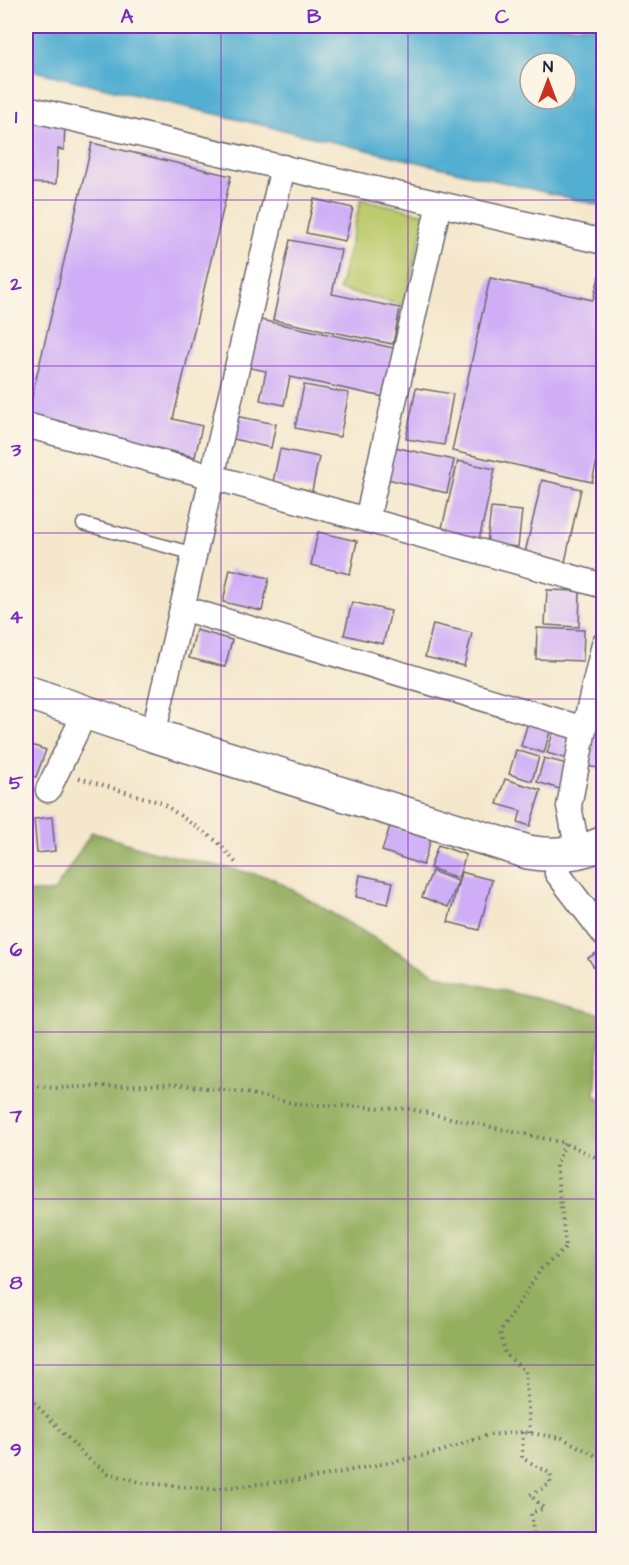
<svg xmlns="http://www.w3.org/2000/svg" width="629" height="1565" font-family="'Architects Daughter',sans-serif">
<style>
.green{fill:#bbcb6d;stroke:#6e7654;stroke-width:1.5}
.forest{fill:#94af60;stroke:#5b684e;stroke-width:1.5}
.water{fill:#53afd1;stroke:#3a6886;stroke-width:1.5;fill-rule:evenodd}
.building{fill:#cfadf7}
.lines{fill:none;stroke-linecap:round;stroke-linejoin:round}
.lane-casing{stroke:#6c676e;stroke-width:15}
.street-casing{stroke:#6c676e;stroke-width:27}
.secondary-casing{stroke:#6c676e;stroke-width:36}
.path{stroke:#6c676e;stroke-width:4;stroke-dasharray:1.5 4.5;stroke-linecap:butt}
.lane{stroke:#fff;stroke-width:12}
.street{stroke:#fff;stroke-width:24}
.secondary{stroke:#fff;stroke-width:33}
.grid{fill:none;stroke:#7b2cbf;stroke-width:1.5;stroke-opacity:0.55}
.neatline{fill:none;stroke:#7b2cbf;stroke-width:2}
.grid-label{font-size:20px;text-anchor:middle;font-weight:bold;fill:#7b2cbf}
</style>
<rect width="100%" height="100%" fill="#fcf5e5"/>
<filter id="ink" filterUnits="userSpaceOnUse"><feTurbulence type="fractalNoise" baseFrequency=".0167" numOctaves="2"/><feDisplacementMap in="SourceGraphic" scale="12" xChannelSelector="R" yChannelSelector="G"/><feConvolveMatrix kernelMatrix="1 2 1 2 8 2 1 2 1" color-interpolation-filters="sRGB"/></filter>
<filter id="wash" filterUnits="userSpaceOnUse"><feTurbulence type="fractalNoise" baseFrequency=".008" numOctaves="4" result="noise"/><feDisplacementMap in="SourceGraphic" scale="24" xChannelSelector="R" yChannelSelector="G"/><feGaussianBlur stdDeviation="1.35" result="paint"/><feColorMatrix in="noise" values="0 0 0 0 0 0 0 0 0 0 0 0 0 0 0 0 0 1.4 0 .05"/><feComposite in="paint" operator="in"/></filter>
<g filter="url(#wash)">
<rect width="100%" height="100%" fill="#f4e7cc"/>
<path class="green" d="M361,199L426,214L404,305L339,290Z"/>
<path class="forest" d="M92,832L151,851L272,878L437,975L602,1014L595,1094L604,1104L603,1539H26V892H54Z"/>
<path class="water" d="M26,26H603V206L26,69ZM530,63H566V99H530Z"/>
<g id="blocks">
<g class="building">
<path d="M34,121L65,123L64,150L58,149L56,184L30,183Z"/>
<path d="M92,143L231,176L173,419L202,426L195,457L27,417Z"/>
<path d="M314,199L353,208L345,241L306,233Z"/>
<path d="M290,240L341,250L332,294L400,308L393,344L273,320Z"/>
<path d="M604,258V430L592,482L452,451L490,278L593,300Z"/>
<path d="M256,319L394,348L384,397L290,377L284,405L260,400L266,371L246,367Z"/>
<path d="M304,385L349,393L340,437L295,428Z"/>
<path d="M416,388L453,394L444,445L406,439Z"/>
<path d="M230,415L276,424L271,448L225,437Z"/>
<path d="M394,447L454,460L447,493L387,479Z"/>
<path d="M280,449L319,457L312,491L273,482Z"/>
<path d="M458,461L495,469L479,540L441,532Z"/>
<path d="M542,480L581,489L565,562L525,553Z"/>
<path d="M491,508L522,511L518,547L487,544Z"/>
<path d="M318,532L357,541L350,574L311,565Z"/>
<path d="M230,569L269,578L262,611L223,602Z"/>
<path d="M547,590L580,591L579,627L545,625Z"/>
<path d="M352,602L391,611L383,644L344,635Z"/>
<path d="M433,624L472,633L464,666L425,657Z"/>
<path d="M537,628L584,630L583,661L536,659Z"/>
<path d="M196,630L232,640L225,667L189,658Z"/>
<path d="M598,703L604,704V769L586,766Z"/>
<path d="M528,722L551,728L544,753L521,746Z"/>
<path d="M554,729L578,735L571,760L547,753Z"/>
<path d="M26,743L46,750L36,777L26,774Z"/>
<path d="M516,750L539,757L532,781L509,774Z"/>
<path d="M544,758L567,764L560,789L537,782Z"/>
<path d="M505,779L541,790L530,826L518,822L521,811L497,804Z"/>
<path d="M52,817L55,851L37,853L34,819Z"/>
<path d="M390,826L431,839L423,865L382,851Z"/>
<path d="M438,845L466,855L458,878L430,868Z"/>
<path d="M432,871L458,881L448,907L422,897Z"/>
<path d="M461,872L492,880L479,930L448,922Z"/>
<path d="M360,875L393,882L388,904L356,897Z"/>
<path d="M603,949L604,950V983L588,958Z"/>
</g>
</g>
</g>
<g filter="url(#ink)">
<use href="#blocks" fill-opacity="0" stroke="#6c676e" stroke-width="1.5"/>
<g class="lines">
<defs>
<path id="lane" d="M83,524L195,554"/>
<g id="street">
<path d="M26,108L604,242"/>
<path d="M26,425L604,586"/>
<path d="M367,520L439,204"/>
<path d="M182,608L584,729"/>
<path d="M153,735L283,167"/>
<path d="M48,790L85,713"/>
<path d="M578,852L569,806L584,729L604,644"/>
<path d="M562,855L557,873L604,934"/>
</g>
<path id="secondary" d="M26,692L153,735L528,852C554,857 579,854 604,843"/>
</defs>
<use href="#lane" class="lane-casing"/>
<use href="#street" class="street-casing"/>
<use href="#secondary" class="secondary-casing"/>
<g class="path">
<path d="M79,778L162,803L218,842L236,863"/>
<path d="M26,1085L55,1088L174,1084L241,1092L297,1104L409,1109L565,1143L604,1161"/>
<path d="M26,1394L86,1457L108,1473L143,1483L213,1489L308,1479L436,1453L488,1435L523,1432L562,1438L604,1460"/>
<path d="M523,1432L522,1458L551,1474L550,1484L530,1495L544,1508L531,1513L534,1538L531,1540"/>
<path d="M530,1433L525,1371L505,1354L500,1332L541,1269L566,1248L556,1166L565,1143"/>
</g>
<use href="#lane" class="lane"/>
<use href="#street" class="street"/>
<use href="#secondary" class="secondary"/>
</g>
</g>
<path class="grid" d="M221,26V1540M408,26V1540M26,200H604M26,366H604M26,533H604M26,699H604M26,866H604M26,1032H604M26,1199H604M26,1365H604"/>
<rect width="629" height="1565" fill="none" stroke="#fcf5e5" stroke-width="66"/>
<g transform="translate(548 81)"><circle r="28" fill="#fcf5e5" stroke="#a5a1a1" stroke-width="1.5"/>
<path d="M0-4.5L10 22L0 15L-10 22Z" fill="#c8321e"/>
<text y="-9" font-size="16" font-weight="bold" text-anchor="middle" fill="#22223b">N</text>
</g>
<rect x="33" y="33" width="563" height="1499" class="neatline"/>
<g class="grid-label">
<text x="127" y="23">A</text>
<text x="314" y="23">B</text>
<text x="502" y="23">C</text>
<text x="16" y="123">1</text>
<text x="16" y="290">2</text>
<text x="16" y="456">3</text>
<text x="16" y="623">4</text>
<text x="16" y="789">5</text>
<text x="16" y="956">6</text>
<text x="16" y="1122">7</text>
<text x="16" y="1289">8</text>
<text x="16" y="1456">9</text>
</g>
</svg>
